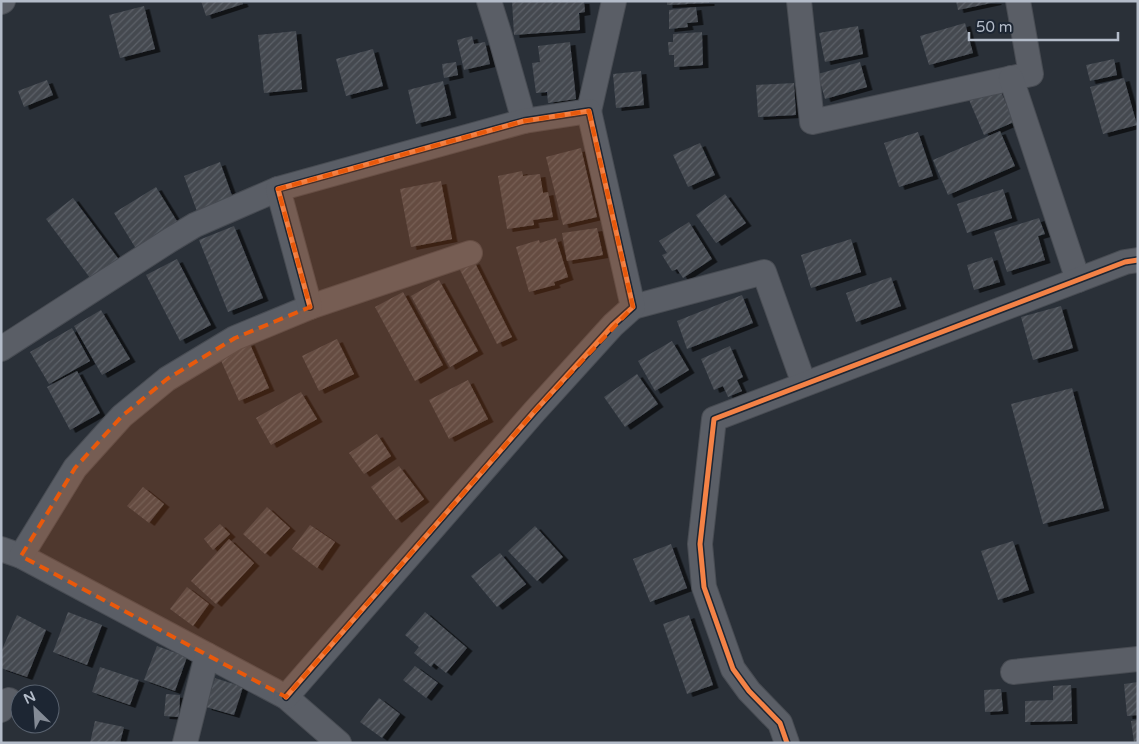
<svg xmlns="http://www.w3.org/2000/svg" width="1139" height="744" font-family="'Varela Round',sans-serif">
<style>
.building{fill:url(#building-hatch);filter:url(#shadow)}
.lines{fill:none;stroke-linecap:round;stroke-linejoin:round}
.street-casing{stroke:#484c53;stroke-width:26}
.street{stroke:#5a5e66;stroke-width:24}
.cycleway-casing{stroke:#1d2633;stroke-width:8}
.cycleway{stroke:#f48246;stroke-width:5}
.marked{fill:#e8590c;fill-opacity:0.2;stroke:#e8590c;stroke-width:4;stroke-dasharray:10 6;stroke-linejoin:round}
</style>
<defs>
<pattern id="building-hatch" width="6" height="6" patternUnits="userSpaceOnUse" patternTransform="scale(1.25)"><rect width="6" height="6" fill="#444950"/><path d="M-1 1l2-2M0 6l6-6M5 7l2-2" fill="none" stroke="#5d6168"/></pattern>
<filter id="shadow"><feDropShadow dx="5.5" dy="3" stdDeviation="0" flood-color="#0009"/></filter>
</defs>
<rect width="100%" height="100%" fill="#2a3038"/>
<g class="building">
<path d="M201,1H242L243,4L206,16Z"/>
<path d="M512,1H584L585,12L579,13L580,30L514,35Z"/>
<path d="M667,1H709V3L667,5Z"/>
<path d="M956,1H996V2L958,10Z"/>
<path d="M144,6L155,49L120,58L109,15Z"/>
<path d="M696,7L698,22L687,23L688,27L669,29V10Z"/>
<path d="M965,23L973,53L929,65L920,36Z"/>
<path d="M858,26L863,54L825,62L819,33Z"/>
<path d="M296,31L302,89L264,93L258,35Z"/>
<path d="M702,32L703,65L674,67V55H669L668,42H673V34Z"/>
<path d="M472,36L474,44L485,42L490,64L464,70L457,40Z"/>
<path d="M570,42L576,99L548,103L547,92L536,93L532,63L540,62L538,46Z"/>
<path d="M373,49L383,86L346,96L336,59Z"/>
<path d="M1114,59L1117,75L1090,81L1086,65Z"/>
<path d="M456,62L458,75L444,78L442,64Z"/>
<path d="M860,62L867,87L825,99L818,74Z"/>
<path d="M641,71L644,105L616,108L613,74Z"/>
<path d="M1124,78L1137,125L1103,134L1090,87Z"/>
<path d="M47,80L53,95L24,107L18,91Z"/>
<path d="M443,81L451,115L416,124L408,90Z"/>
<path d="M997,82L1014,122L984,135L967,95Z"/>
<path d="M794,83L796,115L758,117L756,85Z"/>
<path d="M1000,131L1015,166L948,195L933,160Z"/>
<path d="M918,132L933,176L899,187L884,143Z"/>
<path d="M700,143L715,175L688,187L673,155Z"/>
<path d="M581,148L597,217L563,225L546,157Z"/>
<path d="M220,162L234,201L198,214L184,176Z"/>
<path d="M522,171L523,176L540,174L543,193L548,192L553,217L533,220L534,225L507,229L498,176Z"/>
<path d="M441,181L452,239L411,247L400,189Z"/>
<path d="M156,187L180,226L138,252L114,213Z"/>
<path d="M1003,189L1012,218L967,233L957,204Z"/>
<path d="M725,194L746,223L716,243L696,215Z"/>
<path d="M73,198L120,261L93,282L46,219Z"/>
<path d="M1039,218L1045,234L1038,236L1045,260L1007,272L994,232Z"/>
<path d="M689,222L712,259L683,278L677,269L672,271L662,255L667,253L659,241Z"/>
<path d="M234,226L263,298L228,312L199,240Z"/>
<path d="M597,228L603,255L567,261L562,233Z"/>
<path d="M556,238L568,277L554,282L555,285L529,292L516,247L539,240L540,243Z"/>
<path d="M851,239L861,272L811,288L801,255Z"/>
<path d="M992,257L1000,282L974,290L967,265Z"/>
<path d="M177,259L211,325L180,341L146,275Z"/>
<path d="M474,261L512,337L497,344L459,268Z"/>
<path d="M891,277L901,306L856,322L846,293Z"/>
<path d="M439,280L478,351L450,367L411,296Z"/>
<path d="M403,292L443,365L415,381L375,307Z"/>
<path d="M742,295L753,323L687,349L677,321Z"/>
<path d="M1061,306L1073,348L1033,360L1021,317Z"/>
<path d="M101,310L130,359L102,375L74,326Z"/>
<path d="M72,328L90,361L49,384L30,352Z"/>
<path d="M337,339L354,374L319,391L302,356Z"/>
<path d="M672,341L689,370L655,391L638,361Z"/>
<path d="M249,342L269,388L239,401L219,356Z"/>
<path d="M730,346L743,377L737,380L742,391L728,397L723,386L714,390L701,359Z"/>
<path d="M77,371L100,413L70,430L47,387Z"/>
<path d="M637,374L658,404L625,427L604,397Z"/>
<path d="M468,380L488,419L449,439L429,400Z"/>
<path d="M1072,388L1104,508L1043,524L1011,404Z"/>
<path d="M301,392L317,419L271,445L256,418Z"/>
<path d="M377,434L391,456L364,474L349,453Z"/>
<path d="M399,466L424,499L396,520L371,487Z"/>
<path d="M143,487L164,504L149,523L127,506Z"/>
<path d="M267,507L290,528L265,554L243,534Z"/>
<path d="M220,524L230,534L213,550L204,539Z"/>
<path d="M310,525L335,542L317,568L292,549Z"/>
<path d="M535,526L563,557L537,581L508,551Z"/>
<path d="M229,539L254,563L216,604L191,581Z"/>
<path d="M1013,541L1029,590L998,600L981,551Z"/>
<path d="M671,544L687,588L650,602L633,559Z"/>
<path d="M500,553L526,584L497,607L471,576Z"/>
<path d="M187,587L209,604L193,626L170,609Z"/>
<path d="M68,612L102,625L87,665L53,652Z"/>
<path d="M425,612L467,648L446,673L434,663L431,667L414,653L419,647L405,635Z"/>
<path d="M17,615L46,630L27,677L1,668V652Z"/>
<path d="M689,615L713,685L687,694L663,624Z"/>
<path d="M157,646L187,657L175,691L144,680Z"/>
<path d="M415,666L438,683L426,698L403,680Z"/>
<path d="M100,667L139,680L130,705L92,692Z"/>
<path d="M215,678L243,687L234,715L206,707Z"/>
<path d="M1138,682V715L1127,716L1124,684Z"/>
<path d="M1071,685L1072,721L1025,722V701L1053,700V686Z"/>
<path d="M1001,689L1003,711L985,712L984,690Z"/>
<path d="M166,694L180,695L179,717L164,716Z"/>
<path d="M379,698L400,714L382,738L360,722Z"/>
<path d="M1138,720V743H1134L1131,721Z"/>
<path d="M95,721L124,727L120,743H90Z"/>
</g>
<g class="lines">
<defs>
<g id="street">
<path d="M489,1L500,36L524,121"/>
<path d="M799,1L812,122L1031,74L1018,1"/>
<path d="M1,2L3,1"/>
<path d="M1011,78L1078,280"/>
<path d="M589,111L614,1"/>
<path d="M633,307L764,272L804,384"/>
<path d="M1,349L170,240L195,225L278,189"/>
<path d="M1,549L21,556L286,697L339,743"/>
<path d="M21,556L75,468L122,416L167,379L235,338L310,307L470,253"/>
<path d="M1013,672L1138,659"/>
<path d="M286,697L534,412L613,325L633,307L589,111L524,121L278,189L310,307"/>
<path d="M1,710L9,700"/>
<path d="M185,743L207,655"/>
<path d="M787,743L780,723L749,691L733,669L704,587L700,544L714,419L1125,262L1138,260"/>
</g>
</defs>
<use href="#street" class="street-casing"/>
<use href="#street" class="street"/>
<defs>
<g id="cycleway">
<path d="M286,697L534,412L613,325L633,307L589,111L524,121L278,189L310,307"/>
<path d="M787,743L780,723L749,691L733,669L704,587L700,544L714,419L1125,262L1138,260"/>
</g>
</defs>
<use href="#cycleway" class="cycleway-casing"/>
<use href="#cycleway" class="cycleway"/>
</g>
<path class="marked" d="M589,111L633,307L534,412L286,697L21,556L75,468L122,416L167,379L235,338L310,307L278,189L524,121Z"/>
<rect width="1139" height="744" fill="none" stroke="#b4bcc9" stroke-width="5"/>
<g transform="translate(35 709) rotate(335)"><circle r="24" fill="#1d2633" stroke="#59626f"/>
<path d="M0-4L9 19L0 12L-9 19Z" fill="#848b96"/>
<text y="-8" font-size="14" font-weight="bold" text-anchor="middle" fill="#b4bcc9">N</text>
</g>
<path d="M969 32v8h149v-8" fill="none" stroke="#b4bcc9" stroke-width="2.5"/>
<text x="976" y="32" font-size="15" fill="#b4bcc9" stroke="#1d2633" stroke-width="4" paint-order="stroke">50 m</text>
</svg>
